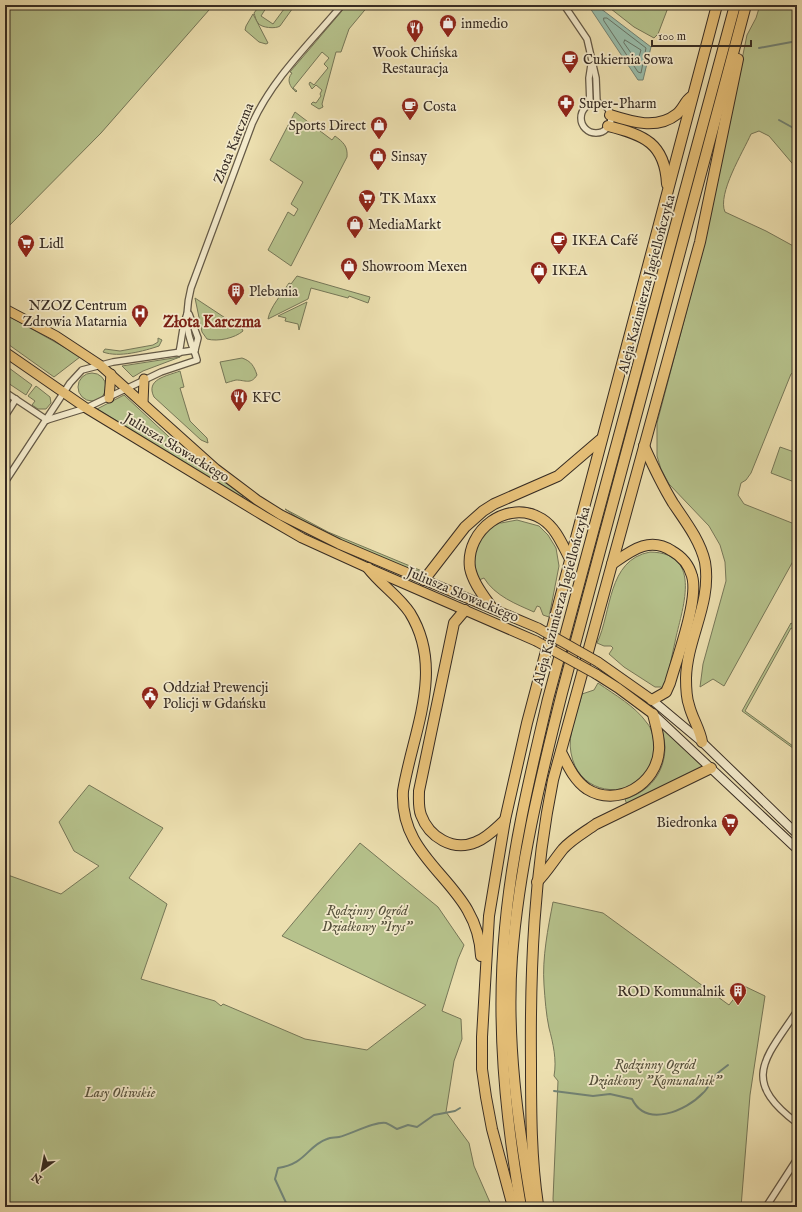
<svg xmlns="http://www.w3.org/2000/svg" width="802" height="1212" font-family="'IM FELL English',serif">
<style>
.green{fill:#b6c28c;stroke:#767758}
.water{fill:#99bdab;stroke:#728375}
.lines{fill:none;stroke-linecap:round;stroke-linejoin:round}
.shore{stroke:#687467;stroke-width:1}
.stream{stroke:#728375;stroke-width:2}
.street-casing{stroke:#645946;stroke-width:8}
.secondary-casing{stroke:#372c23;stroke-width:10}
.primary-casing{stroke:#372c23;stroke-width:11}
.highway-casing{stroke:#372c23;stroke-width:12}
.street{stroke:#f3eacb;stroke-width:5.5}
.secondary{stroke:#f3eacb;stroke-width:8}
.primary{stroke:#e6c078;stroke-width:9}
.highway{stroke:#e6c078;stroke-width:10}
.primary-bridge-casing{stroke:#372c23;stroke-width:11;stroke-linecap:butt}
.primary-bridge{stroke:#e6c078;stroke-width:9}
.labels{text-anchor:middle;stroke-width:3.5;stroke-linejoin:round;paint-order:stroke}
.poi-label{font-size:14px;fill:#372c23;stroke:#f3eacb;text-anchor:start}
.street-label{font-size:14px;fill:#372c23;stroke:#f3eacb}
.park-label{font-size:14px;font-style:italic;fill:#57523d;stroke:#f3eacb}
.quarter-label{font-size:16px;font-weight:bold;fill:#7a1f14;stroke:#f3eacb}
</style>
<rect width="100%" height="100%" fill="#ecdfaf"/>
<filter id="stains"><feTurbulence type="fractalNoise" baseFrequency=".005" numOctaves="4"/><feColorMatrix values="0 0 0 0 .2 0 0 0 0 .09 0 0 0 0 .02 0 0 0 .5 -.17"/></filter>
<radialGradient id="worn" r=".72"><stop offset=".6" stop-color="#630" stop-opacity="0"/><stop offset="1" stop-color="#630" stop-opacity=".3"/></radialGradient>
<g class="green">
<path d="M5,5H202L209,10L101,133L5,230Z"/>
<path d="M260,5H268L261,16L273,24L287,5H295L280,26C276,29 261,28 258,23C256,21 255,16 254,13Z"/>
<path d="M347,5H369L349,29L341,52H336L322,104L323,107L319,109L311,104L313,102L316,103L321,96L320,94L322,90L316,85L312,89L309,84L310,82L314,85L328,68L324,64L329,58L322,52L293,88L297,91L296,92C290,87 286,80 292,73L290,72Z"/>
<path d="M606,5H669L658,34L654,38L634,27Z"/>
<path d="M760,5H797V169L769,136L759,131L751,134C743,152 717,194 725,212L766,231L797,248V370L791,374L751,473L746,480L741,483L738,495L744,504L797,525V554L724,686L713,679L700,687L703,664L726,581L725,562L720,545L709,526L669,484L661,469L657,456V423L704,245L747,35L756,18Z"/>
<path d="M253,14L268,43L266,44L259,42L245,30L246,26Z"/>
<path d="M295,112L332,140L335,136C343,142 348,146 347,157L291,266L268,250L288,212L294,216L298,209L291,204L303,182L270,160Z"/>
<path d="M297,276L370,297L368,303L349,296L348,298L311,288L308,299L268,319C270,307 282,294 289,283L291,284Z"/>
<path d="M195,298L242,329L243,331C235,338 218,342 207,339L202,332Z"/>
<path d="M307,302L299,330L298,324L285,321L286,318L278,316Z"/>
<path d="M5,314L80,356V357L54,377L5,342Z"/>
<path d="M158,338L162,340L159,346C144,351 119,358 103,352L105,349L120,351L153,345L158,342Z"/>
<path d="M180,357L143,371L133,377L122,366Z"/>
<path d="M242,358C251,361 254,366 257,375C251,385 245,380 236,380C232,381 229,382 226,383L220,362Z"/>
<path d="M5,365L32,385L26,395L5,381Z"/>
<path d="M180,371L184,387L180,388L190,421L207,438L208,443L201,440L154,397C145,379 167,376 180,371Z"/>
<circle cx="92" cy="387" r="14"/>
<path d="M36,386L50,397L51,403L46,409H38L32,405L35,401L28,396Z"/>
<path d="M124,395L196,462L243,495L242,498L97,409Z"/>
<path d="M780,447L797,453V483L771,473Z"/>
<path d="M285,509L328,532L422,571H413L332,537L302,521Z"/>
<path d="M517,520L539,526L548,535L556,548L559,566L549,617L543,615L540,607L537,606L534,612C516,604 495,596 484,578L479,580C468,551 476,542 497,522L501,523Z"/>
<path d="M650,552C705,553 681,611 675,642C671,658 669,674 664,690L661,687H655L624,667L609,654L613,648L611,646H604L597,643C612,612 607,560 650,552Z"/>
<path d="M791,623L797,627V631L791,628L745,711L797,749V751L742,711Z"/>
<path d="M598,683C615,695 635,706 647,723C652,729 653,736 654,743C662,797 581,809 571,753C567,735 578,711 582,694L594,690Z"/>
<path d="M662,728L703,767L627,805L625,799C649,792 665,773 665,747C665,740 662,734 662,728Z"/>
<path d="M89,785L163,828L129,878L167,904L141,979L215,1001L221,1006L223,1004L305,1039L367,1050L426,1005L282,936L360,843L438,907L464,945L458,959L442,1011L461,1019L462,1039L454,1061L446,1112L469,1143L474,1166L492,1207H5V874L61,894L99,866L74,851L59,822Z"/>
<path d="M553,902L603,913L729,1005L744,986L765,996L750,1095L741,1207H554L553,1199L558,1081L554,1076C557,1060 553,1043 549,1028C546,1014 545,999 544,985C542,958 548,928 553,902Z"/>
</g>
<path class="water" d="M593,5H596L651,47L643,80H638L590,8Z"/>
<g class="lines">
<g class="shore">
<path d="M604,18H607L646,48L641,73L638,72L604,21Z"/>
<path d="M625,40L641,50L638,60H636L624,43Z"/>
</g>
<g class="stream">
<path d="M759,48L797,41"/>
<path d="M779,120L797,130"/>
<path d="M554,1091L593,1096L610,1094L632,1099C646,1128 686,1111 703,1093C708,1089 710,1082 714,1077C717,1073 723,1069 728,1065"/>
<path d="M288,1207L275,1179L278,1168C306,1164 307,1146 327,1139C331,1137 335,1138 339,1137C351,1134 375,1121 386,1123C389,1124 393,1127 397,1129L408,1125L417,1127L434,1115L455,1111L460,1108"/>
</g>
<defs>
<g id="street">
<path d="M564,5L587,39L596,78L597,103"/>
<circle cx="596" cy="118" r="15"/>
<path d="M590,104L589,78L591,65"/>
<path d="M189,314L198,338L195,350"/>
<path d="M179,353C182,339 182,327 187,314"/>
<path d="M5,392L47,420"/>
<path d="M5,416L16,399"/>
<path d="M47,420L86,408L161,372L197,360C195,352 192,347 190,339C185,324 187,303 191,288L252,124C272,79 310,43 342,5"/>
<path d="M5,482L70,383L82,370L113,362L195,350"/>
<path d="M797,1011C765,1059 740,1080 797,1123"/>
<path d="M766,1207L797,1159"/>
</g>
<g id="secondary">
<path d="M652,700L702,742L797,834"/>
<path d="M653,714L797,849"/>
</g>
<g id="primary">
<path d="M5,309L56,336L100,365L216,469L257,500L281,515L339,544L538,628"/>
<path d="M5,352L86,408L264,516L302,538L368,568L536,641"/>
<path d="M109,398L111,374"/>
<path d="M143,403L144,379"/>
<path d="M598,662L652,700"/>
<path d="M596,674L618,688L653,714"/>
</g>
<g id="highway">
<path d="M610,115C632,122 657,130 677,114C683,109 685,101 691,97"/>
<path d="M608,126C644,135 665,143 667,184"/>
<path d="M644,446C653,466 662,485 673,503C685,521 700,540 705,562C712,603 687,638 686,678C686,687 686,697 689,705C692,718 700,729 702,742"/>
<path d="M612,564C631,551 649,536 672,551C681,556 689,565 692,576C699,599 677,658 670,683L666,692L652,700"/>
<path d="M368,568C381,585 399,596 410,613C445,670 413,731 403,791C399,866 478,881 481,956"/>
<path d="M424,580L465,527L483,511L494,504L558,476L600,440"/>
<path d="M492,608C484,596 473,583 470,568C465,530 508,498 542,519C556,528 562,544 570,559"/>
<path d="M465,610L454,623L419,791C419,799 418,807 421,815C429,837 453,852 476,842C487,838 496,828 505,820"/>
<path d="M561,752C568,766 574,780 587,789C617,808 657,784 659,750C660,738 656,726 653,714"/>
<path d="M537,882C547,872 554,860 563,849C572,839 585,832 596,824L711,768"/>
<path d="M538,1205C531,1158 531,1111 531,1063C530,968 534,874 553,780L700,242L738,59"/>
<path d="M513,1207L492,1129L486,1097L482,1069V1037L489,916L505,820L527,723L717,5"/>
<path d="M521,1207C505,1114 496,1022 505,928C512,850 530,775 548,699L735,5"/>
<path d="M532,1207C518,1125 506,1040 512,957C519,868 540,780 562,693L746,5"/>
</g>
</defs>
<use href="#street" class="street-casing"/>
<use href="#secondary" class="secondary-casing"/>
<use href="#primary" class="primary-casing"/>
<use href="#highway" class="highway-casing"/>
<use href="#street" class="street"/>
<use href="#secondary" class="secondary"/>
<use href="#primary" class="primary"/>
<use href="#highway" class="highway"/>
<defs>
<g id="primary-bridge">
<path d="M538,628L598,662"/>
<path d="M536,641L596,674"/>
</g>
</defs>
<use href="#primary-bridge" class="primary-bridge-casing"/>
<use href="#primary-bridge" class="primary-bridge"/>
</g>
<defs>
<symbol id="shop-pin" viewBox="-11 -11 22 30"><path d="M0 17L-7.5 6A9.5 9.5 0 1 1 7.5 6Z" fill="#8f2418" stroke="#f3eacb"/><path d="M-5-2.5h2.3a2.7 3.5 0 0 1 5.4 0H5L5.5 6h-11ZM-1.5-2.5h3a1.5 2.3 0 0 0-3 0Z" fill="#fff"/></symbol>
<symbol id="restaurant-pin" viewBox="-11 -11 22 30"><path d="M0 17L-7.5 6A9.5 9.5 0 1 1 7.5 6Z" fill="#8f2418" stroke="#f3eacb"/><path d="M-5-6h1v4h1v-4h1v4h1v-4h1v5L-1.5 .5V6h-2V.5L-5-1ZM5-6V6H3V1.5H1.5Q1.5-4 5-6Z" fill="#fff"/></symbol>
<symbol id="cafe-pin" viewBox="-11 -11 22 30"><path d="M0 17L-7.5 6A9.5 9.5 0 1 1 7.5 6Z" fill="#8f2418" stroke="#f3eacb"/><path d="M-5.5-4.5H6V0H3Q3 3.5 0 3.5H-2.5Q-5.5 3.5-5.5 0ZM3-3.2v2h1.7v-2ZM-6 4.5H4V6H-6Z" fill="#fff"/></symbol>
<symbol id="pharmacy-pin" viewBox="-11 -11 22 30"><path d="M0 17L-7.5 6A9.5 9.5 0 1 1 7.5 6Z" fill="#8f2418" stroke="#f3eacb"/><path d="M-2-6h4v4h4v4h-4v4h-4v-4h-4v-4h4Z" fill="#fff"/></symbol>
<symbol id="supermarket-pin" viewBox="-11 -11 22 30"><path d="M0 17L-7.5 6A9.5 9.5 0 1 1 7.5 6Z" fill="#8f2418" stroke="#f3eacb"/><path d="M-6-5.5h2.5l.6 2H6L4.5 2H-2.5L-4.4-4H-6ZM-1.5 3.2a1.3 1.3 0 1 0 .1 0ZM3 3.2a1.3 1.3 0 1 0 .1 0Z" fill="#fff"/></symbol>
<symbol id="building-pin" viewBox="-11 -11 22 30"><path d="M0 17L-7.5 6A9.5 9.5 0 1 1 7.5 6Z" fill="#8f2418" stroke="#f3eacb"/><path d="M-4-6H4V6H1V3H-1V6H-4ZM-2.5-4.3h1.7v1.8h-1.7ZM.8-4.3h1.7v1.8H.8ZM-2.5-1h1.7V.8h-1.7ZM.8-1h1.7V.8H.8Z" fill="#fff"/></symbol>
<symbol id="hospital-pin" viewBox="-11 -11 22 30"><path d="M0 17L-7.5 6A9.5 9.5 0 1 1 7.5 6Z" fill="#8f2418" stroke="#f3eacb"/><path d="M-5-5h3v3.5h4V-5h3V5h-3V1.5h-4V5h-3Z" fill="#fff"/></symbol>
<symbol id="civic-pin" viewBox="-11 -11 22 30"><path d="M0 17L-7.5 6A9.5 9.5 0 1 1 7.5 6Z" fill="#8f2418" stroke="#f3eacb"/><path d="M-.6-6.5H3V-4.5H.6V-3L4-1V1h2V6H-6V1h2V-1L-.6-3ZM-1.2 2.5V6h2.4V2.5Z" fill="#fff"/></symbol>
</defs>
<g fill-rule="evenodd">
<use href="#shop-pin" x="438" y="13" width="20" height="27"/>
<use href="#restaurant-pin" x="405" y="18" width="20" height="27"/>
<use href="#cafe-pin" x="560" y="49" width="20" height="27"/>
<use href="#pharmacy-pin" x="556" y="93" width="20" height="27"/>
<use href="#cafe-pin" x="400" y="96" width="20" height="27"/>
<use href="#shop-pin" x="369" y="115" width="20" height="27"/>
<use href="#shop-pin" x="368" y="146" width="20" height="27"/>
<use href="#supermarket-pin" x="357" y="188" width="20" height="27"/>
<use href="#shop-pin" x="345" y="214" width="20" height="27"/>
<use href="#cafe-pin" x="549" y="230" width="20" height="27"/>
<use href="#supermarket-pin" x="16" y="233" width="20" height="27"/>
<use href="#shop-pin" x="339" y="256" width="20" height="27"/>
<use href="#shop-pin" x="529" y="260" width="20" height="27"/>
<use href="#building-pin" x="226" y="281" width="20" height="27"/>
<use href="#hospital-pin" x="130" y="303" width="20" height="27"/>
<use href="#restaurant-pin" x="229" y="387" width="20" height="27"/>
<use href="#civic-pin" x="140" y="685" width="20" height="27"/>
<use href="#supermarket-pin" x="720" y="812" width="20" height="27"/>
<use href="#building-pin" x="728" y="981" width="20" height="27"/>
</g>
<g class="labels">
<g class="poi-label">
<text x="461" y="28">inmedio</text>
<text x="415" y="57" text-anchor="middle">Wook Chińska<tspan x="415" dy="16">Restauracja</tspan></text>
<text x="583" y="64">Cukiernia Sowa</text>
<text x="579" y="108">Super-Pharm</text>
<text x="423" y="111">Costa</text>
<text x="366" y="130" text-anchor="end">Sports Direct</text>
<text x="391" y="161">Sinsay</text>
<text x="380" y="203">TK Maxx</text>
<text x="368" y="229">MediaMarkt</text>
<text x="572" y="245">IKEA Café</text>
<text x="39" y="248">Lidl</text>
<text x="362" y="271">Showroom Mexen</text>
<text x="552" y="275">IKEA</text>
<text x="249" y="296">Plebania</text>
<text x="127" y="310" text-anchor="end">NZOZ Centrum<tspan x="127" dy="16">Zdrowia Matarnia</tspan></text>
<text x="252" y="402">KFC</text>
<text x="163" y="692">Oddział Prewencji<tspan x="163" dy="16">Policji w Gdańsku</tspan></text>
<text x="717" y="827" text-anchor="end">Biedronka</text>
<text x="725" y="996" text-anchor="end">ROD Komunalnik</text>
</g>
<g class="street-label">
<text transform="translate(233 143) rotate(-68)" y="5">Złota Karczma</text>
<text transform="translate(646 284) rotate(-75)" y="5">Aleja Kazimierza Jagiellończyka</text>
<text transform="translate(177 447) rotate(31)" y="5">Juliusza Słowackiego</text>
<text transform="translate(463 594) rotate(23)" y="5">Juliusza Słowackiego</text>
<text transform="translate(561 596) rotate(-75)" y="5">Aleja Kazimierza Jagiellończyka</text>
</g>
<g class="park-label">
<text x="367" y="915">Rodzinny Ogród<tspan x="367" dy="16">Działkowy "Irys"</tspan></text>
<text x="655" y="1069">Rodzinny Ogród<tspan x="655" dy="16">Działkowy "Komunalnik"</tspan></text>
<text x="120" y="1097">Lasy Oliwskie</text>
</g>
<g class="quarter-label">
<text x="212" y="327">Złota Karczma</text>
</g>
</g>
<rect width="802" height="1212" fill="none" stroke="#ecdfaf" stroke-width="20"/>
<rect x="6" y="6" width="790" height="1200" fill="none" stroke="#372c23" stroke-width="2"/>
<rect x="10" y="10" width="782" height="1192" fill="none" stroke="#372c23"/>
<g transform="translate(42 1170) rotate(212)" stroke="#f3eacb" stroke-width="3" paint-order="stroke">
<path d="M0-3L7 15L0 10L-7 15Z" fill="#372c23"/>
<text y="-6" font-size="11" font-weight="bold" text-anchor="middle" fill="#372c23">N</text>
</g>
<path d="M652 40v6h99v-6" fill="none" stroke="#372c23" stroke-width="2"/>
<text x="658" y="40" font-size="12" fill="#372c23" stroke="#f3eacb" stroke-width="3" paint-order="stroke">100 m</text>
<rect width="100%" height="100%" filter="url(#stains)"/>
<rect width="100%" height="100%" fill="url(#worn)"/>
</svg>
